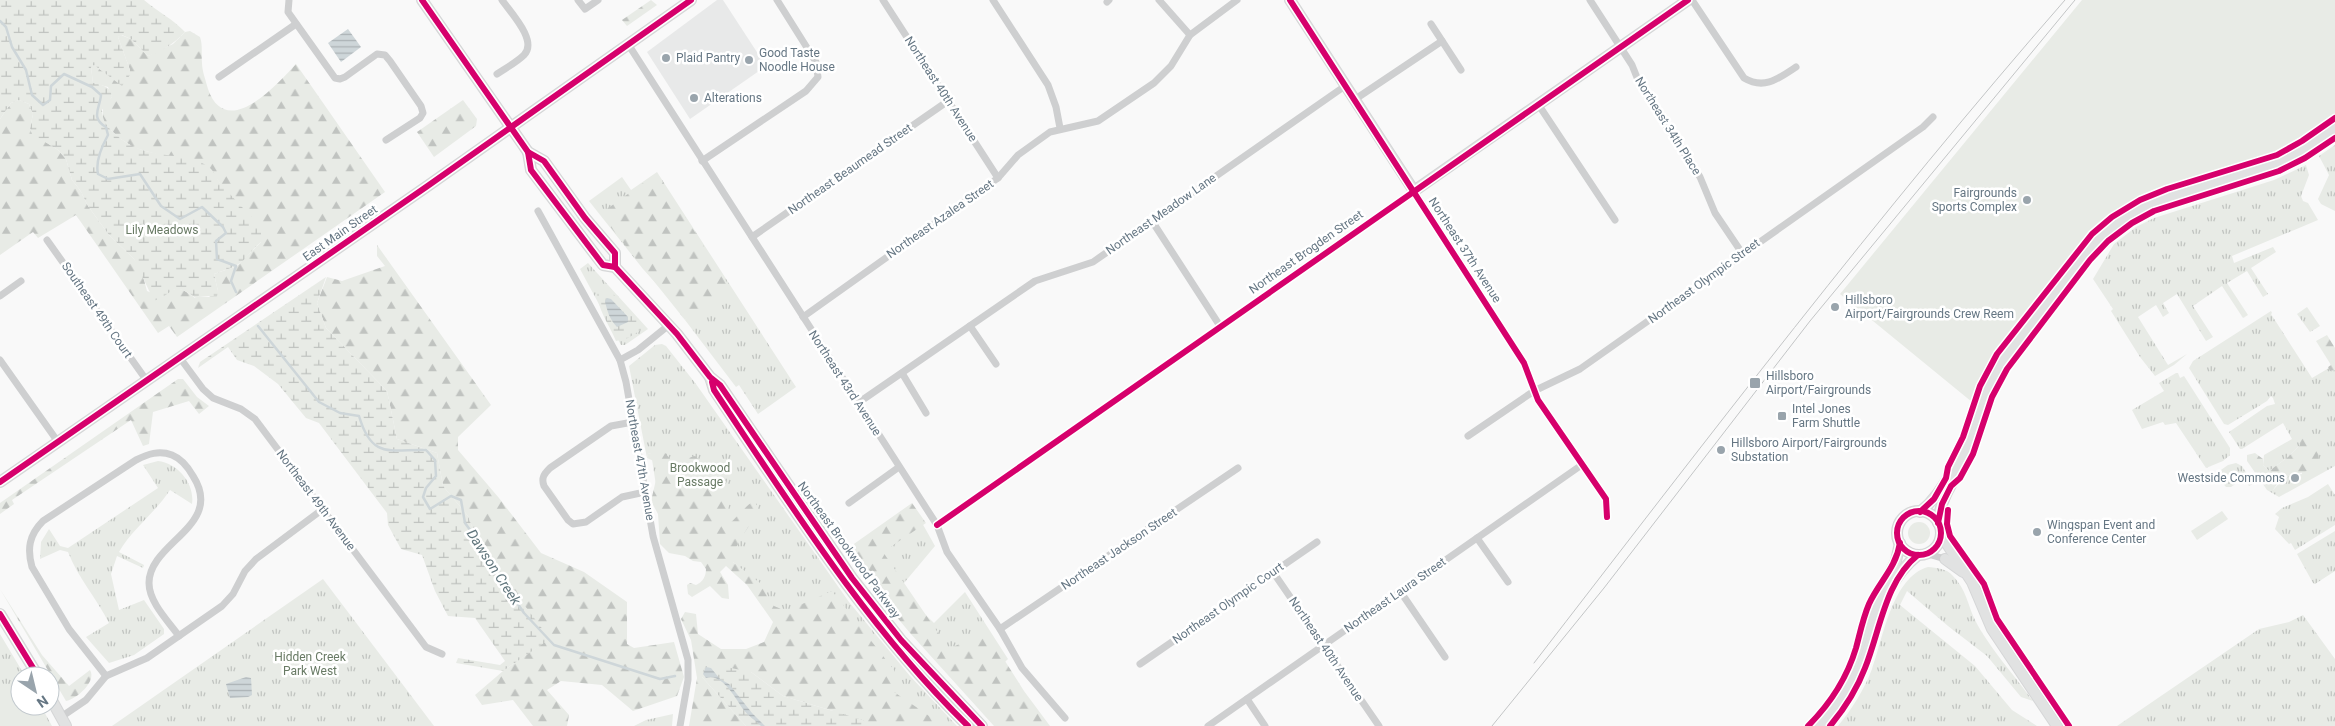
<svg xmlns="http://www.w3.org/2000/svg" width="2335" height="726" font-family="Roboto,sans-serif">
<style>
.built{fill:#e8e9e9}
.grass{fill:url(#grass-tufts)}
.forest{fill:url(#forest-firs)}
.wetland{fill:url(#wetland-marsh)}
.garden{fill:#e8ebe6}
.water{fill:url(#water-rules)}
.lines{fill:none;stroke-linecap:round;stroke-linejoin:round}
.stream{stroke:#ced6d9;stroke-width:2.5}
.secondary-casing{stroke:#d5d6d7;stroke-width:12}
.street{stroke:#cecfd0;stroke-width:7}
.secondary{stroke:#e1e2e2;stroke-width:10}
.tram{stroke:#c3c5c6;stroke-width:1}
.cycleway-casing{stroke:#fff;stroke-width:9}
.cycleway{stroke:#d6006c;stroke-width:6}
.poi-dot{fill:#99a4ac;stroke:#fff;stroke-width:2}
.labels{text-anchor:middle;stroke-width:5;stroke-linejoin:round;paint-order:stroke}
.poi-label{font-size:12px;fill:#657683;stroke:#fff;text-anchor:start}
.street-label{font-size:12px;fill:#657683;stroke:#fff}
.park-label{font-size:12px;fill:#687a64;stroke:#fff}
.water-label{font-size:14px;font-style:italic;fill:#60757c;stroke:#fff}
</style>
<defs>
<pattern id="grass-tufts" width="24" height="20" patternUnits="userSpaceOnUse" patternTransform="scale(1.25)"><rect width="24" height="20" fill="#e8ebe6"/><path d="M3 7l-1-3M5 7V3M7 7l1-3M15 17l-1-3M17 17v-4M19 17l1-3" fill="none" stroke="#c0c3c0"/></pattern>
<pattern id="forest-firs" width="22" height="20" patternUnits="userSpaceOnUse" patternTransform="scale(1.25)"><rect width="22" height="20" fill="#e8ebe6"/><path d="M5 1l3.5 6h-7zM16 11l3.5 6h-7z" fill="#c0c3c0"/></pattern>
<pattern id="wetland-marsh" width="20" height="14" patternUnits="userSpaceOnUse" patternTransform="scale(1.25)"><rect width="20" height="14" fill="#e8ebe6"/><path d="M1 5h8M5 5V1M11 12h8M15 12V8" fill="none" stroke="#c0c3c0"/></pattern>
<pattern id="water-rules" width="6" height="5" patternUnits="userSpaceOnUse" patternTransform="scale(1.25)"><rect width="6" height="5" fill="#ced6d9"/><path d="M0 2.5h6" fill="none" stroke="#abb2b5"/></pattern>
</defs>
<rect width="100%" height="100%" fill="#f9f9f9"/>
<path class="built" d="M717,0H723L766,66L690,119L647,52Z"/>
<g class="grass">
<path d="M2335,145V211L2321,204L2318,199L2329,175L2319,156Z"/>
<path d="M2306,165L2309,175L2301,196L2303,201L2308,203L2318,220L2232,256L2234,263L2273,247L2276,252L2251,268L2268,294L2263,297L2247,271L2227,283L2248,315L2243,318L2222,286L2193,306L2213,337L2206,341L2177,294L2163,303L2169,313L2163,317L2156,305L2138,317L2168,365L2187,354L2174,365L2155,376L2140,357L2111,311L2113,309L2093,279L2114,244L2136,227L2154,218L2274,180Z"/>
<path d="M657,172L796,387L758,414L739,385L736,387L685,320L687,318L643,269L589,201L622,177L631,190Z"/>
<path d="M588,263L648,329L625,345H621L580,269Z"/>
<path d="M2307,307L2320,326L2310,332L2297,314Z"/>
<path d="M2271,311L2272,313L2271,314L2312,378L2329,368L2331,371L2335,370V466L2279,497L2267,490H2273L2285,477L2302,474L2300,445L2288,457L2269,471L2263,465L2264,455L2292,439L2283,423L2242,449H2240L2229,432L2267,406L2275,404L2273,398L2271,396L2267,401L2228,425L2224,424L2189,368L2193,361Z"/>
<path d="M662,344L666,346L696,384L849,602L910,676L957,726H746L834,711L745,572L733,562V555L666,550L651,453L648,454L647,458L629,366L655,345Z"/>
<path d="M2176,373H2178L2180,378L2184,376L2186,379L2230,448V455L2223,461L2206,468L2176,423L2165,425L2163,422L2142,429L2132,410L2164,391L2159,383Z"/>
<path d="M158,461C178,463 195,484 192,504L170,490C155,513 133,528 119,552L144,565L143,568L117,556L111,574L119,610L144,600L164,629V634L134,655L109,663L86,637L109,623C97,599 78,578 68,552L60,550L40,559L41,542L49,529L60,546L68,548L158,488L143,465Z"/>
<path d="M2236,463L2242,466L2253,484L2249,486L2244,478L2231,487H2226L2220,480L2218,472L2228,465Z"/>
<path d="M2328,484L2335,495V525L2295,550L2291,543L2289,544L2275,529L2279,517L2275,514L2282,508L2308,497Z"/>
<path d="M912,505L935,546L899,589L934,623L965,592L1008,659L971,695L866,571L849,548Z"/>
<path d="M2335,531V571L2315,584L2313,583L2297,554Z"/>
<path d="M1928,567C1937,568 1946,568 1953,576C1967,591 1967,603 1975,620C1988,646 2015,676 2033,701L2021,697L1987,656L1948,626L1907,591L1900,605L1975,666L2012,710L2037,726H1838C1852,709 1864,690 1872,669C1883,639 1892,577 1928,567Z"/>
<path d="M323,579L434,726H112Z"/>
<path d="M2303,615L2335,659V726H2117L2259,629L2289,622Z"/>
<path d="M0,634L25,676H20V706H41L52,726H0Z"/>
<path d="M673,714L672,726H634L646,720Z"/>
</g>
<g class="forest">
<path d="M651,0L657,5L627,26L622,20Z"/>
<path d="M190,31L200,37C203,46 201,53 202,63C202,71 206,81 208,89C226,141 277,85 296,64L385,192L177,337L169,326L158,333L76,215L38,238L33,232L0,255V119L11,103L19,100L29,104L33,114L30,128L32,133L58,150L66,159L72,180L80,190L88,206L109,235L134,259L141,269L147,291L162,297C177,285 180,287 195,298L199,296L209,297L218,291L214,274L237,266L261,242L210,169L135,148L119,138L103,122V106L112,97L108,87L93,83L91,67L94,65L122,85L130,70L118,37L121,35L131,39L148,56L173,44L185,32Z"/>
<path d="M463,100L477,119L476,126L434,157L417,132Z"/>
<path d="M657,173L730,287L685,320L600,214Z"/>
<path d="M377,245L491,405L458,437V450L499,498L541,553L584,572L627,602V644L634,648L674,642L684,677L677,696L633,711L602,685L561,681L547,690L569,715L567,726H533L513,700L482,705L475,695L503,671L549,639L479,545L468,516L443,486L437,453L397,439L387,391L326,328L317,303L327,277L342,281L385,266L377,256Z"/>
<path d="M2327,335L2335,348V370L2330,371L2328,367L2331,365L2316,341Z"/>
<path d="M178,379H183L197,397L209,406L199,414L189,401L153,412L149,444L143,446L131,420L12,500L14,504L0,514V503Z"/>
<path d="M2301,432H2310C2319,444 2321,453 2316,468C2300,475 2283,474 2273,490H2267L2247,461V455L2255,453L2263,459V465L2269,471L2288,457L2300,445L2297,436Z"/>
<path d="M662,449L670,459L681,465L688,458L695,456L705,464L709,474L715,475L720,481H726C731,493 727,503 729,515L720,520L719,524L723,527C731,526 743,507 754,501L758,507V512C750,527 733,544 733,562L760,583L774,606L786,611L832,591L894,670V692L944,726H868L863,720L783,696L751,672L702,677L746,726H689L697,678L691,640L681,619L685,612L696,614L698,634L721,649H746L764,642L773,622L747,585L726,566L720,572L728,585L729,599L722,598L710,586L692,597L688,594L687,585L690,583L696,585C703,582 706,576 706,569L701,562L693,561L685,556L669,553L660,544L658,514L651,501L659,467L656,462L647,458L648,454Z"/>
<path d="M912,503L926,523L883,552L949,649L986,631L1024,691L1050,726H994L910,633L856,568L851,546Z"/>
<path d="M0,589L42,655L69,686L90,670C97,681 77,699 66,701Z"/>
</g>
<g class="wetland">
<path d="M0,0H144C158,12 173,19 185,32C174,43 164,51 148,56L131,39L122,35L118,37L130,70V75L122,86L94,65L91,67L93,83C102,85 111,86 112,97L102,110C103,122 106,125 114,133C147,165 184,147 210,168C215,172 217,180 221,184C234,199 248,213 261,227V242C252,249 246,260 237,265C230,269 221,271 214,274L218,291L217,296H199L196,298C171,281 177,292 154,301L134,259L109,235L88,206L80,190L72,180L66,159L58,150L32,134L30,128L33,114L29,104L19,100L11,103L0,119Z"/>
<path d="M326,277L317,303L326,328L387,391L397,439L437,453L443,486L468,516L479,545L550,639L503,671L456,663L458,658L500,665L505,661L475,618L448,616L435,591L422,555L401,549L388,525L387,513L319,423L306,418L278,384L254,366L237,360L228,347L198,368L200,362Z"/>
<path d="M604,288L613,294L641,322V330L628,338L616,341C609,324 597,309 597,291Z"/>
<path d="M706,663L751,672L783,696L863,720L868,726H746L702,677Z"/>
</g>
<g class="garden">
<path d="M2082,0H2335V117C2316,130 2298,144 2278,153C2235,173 2187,176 2145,196C2097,219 2069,260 2037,300C2012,333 1987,363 1972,402L1840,294Z"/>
<path d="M2222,511L2228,519L2197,540L2191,531Z"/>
<circle cx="1919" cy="533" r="11"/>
<path d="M5,683L35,726H0V686Z"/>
</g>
<g class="water">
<path d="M348,29L361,47L341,62L328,43Z"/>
<path d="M607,298L611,299L628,317V322L617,327C610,320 607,311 605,301Z"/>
<path d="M706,667L711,668L720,679L729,684L752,713L765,726H761C755,720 748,716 743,709C736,699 722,672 706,678L703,674Z"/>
<path d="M246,677L251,678L252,695L248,697L230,698L226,684Z"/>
</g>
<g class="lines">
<g class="stream">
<path d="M0,21L6,27L12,47L26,70L32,95L43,105L50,100L51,86L64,74L92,87L101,95C100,108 90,118 106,127L108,135C102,146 95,161 98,174L108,179L140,174L161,206L180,219L202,207L223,227L226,233L216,241L217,259L236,266L231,281L236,292"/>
<path d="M258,326L319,402L340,413L359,416C372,460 390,449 426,450L435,460L436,476L426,488L423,497L430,509L451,496L461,500L465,523L495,564L509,591L524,613L554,645L660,679L675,676"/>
</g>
<defs>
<g id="secondary">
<path d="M422,0L528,152L544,161L585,218L615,253V267"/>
<path d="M1290,0L1414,191L1688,0"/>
<path d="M528,152L531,170L603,265L615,267L677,334L710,377L720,385L852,578L901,640L982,726"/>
<path d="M710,377L714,390C792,507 867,627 968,726"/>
<path d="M0,482L429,185L691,0"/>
<circle cx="1919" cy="533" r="22"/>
<path d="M1920,512C1961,479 1970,414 1992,370L2088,244L2115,219L2146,200L2162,194L2253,166L2266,167"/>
<path d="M1938,523C1940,494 1962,471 1973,444C1980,427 1983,408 1991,390C2004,359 2028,332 2049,306C2076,272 2101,234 2141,212C2176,194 2218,186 2256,174L2266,167L2300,151L2335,128"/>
<path d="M1941,535L1972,582L1992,629L2057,726"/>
<path d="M1945,559L1963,572"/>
<path d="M0,614L38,676"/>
<path d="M50,697L66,726"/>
<path d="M1813,726L1832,704L1849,676L1870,613L1896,561L1900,543"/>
<path d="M1825,726C1841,709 1854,689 1862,668C1878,627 1880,585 1918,555"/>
</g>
</defs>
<use href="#secondary" class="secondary-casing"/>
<g class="street">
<path d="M289,0L288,12L335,78L340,79L345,77L377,54L385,55L390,61L421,106L423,113L420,118L386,140"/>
<path d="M578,0L585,9L598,0"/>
<path d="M883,0L998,178"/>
<path d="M993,0L1048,85L1056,107L1060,128"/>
<path d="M1159,0L1190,35"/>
<path d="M1590,0L1632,65L1640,85L1700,177L1715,213L1742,253"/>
<path d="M1692,0L1744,78C1764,90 1778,79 1796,67"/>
<path d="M1107,2L1109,0"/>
<path d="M1431,24L1461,70"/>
<path d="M628,44L937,525L947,552L1000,629L1022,668L1065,718"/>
<path d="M497,74C506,68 517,62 524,55C538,41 511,13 502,0"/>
<path d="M219,77L296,24"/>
<path d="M1354,100L1442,41"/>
<path d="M1538,104L1615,220"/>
<path d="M702,161L806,91L818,77L816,62L777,0"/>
<path d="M538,211L620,360L626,382L653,536L688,660V680L680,726"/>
<path d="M1152,221L1220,326"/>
<path d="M752,237L948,101"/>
<path d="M47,240L147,381"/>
<path d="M0,296L21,281"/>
<path d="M803,317L998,178L1018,155L1050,132L1098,121L1154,83L1171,66L1190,35L1237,0"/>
<path d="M970,326L996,364"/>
<path d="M180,358L203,389L213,398L241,409L255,419L426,647L442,654"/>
<path d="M0,360L58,442"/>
<path d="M620,360L638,350L669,325"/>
<path d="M902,373L926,413"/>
<path d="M858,403L1035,281L1093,262L1345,86"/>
<path d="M633,422L611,426L550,468C544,474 541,478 544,486L568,520L573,524L586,522L622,497L645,492"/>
<path d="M1468,436L1534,391L1580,369L1923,127L1933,117"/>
<path d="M849,503L899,467"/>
<path d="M937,525L1414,191L1524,363L1538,400L1606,499L1607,517"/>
<path d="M1477,538L1508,582"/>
<path d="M1928,554L1945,559"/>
<path d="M1273,572L1379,726"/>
<path d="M1400,591L1445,657"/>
<path d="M1000,629L1238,468"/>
<path d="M1140,664L1317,542"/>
<path d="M106,676L69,629L32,567C27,549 29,535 43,521L136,460C148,454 159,450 172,455C182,459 188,467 193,476C225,526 149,542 149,583C149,602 168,621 179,636"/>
<path d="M1247,699L1265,726"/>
<path d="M61,717L86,700L106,676L147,658L222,606L233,594L245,571L256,559L323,509"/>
<path d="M1208,726L1583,464"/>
</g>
<use href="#secondary" class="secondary"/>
<g class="tram">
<path d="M1534,663C1707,439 1879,213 2065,0"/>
<path d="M1492,726L1604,588L1810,321L2075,0"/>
</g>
<defs>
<g id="cycleway">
<path d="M422,0L528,152L544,161L585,218L615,253V267"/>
<path d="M1290,0L1524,363L1538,400L1606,499L1607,517"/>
<path d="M528,152L531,170L603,265L615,267L677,334L710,377L720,385L852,578L901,640L982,726"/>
<path d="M712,382L714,390C792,507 867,627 968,726"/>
<path d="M0,482L429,185L691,0"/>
<path d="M1948,510L1947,524L1950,536L1984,584L1997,619L2069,726"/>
<circle cx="1919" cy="533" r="22"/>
<path d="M1920,512L1934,499L1946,478L1948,467L1963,437L1980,386L1997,354L2092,234L2112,217L2140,200L2167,189L2277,155L2302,141L2335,118"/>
<path d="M1938,523L1942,504L1951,486L1960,478L1973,454L1992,397L2007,369L2090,260L2108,241L2132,223L2154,211L2279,171L2305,158L2335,138"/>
<path d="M937,525L1688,0"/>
<path d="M0,614L38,676"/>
<path d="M1808,726C1830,704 1847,678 1856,648C1860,633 1863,618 1869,604C1879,582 1896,568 1900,543"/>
<path d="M1830,726C1845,708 1857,689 1865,668C1880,631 1885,581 1918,555"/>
</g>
</defs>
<use href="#cycleway" class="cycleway-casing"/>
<use href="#cycleway" class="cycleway"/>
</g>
<g class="poi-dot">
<circle cx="666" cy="58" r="5"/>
<circle cx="749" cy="60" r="5"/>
<circle cx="694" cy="98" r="5"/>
<circle cx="2027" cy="200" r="5"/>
<circle cx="1835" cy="307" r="5"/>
<rect x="1749" y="377" width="12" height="12" rx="2.5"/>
<rect x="1777" y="411" width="10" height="10" rx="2.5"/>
<circle cx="1721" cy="450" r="5"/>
<circle cx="2295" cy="478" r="5"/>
<circle cx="2037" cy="532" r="5"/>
</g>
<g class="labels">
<g class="poi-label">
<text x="759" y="57">Good Taste<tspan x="759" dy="14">Noodle House</tspan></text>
<text x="676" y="62">Plaid Pantry</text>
<text x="704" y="102">Alterations</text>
<text x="2017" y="197" text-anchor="end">Fairgrounds<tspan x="2017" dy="14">Sports Complex</tspan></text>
<text x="1845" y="304">Hillsboro<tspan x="1845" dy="14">Airport/Fairgrounds Crew Reem</tspan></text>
<text x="1766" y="380">Hillsboro<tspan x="1766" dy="14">Airport/Fairgrounds</tspan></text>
<text x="1792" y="413">Intel Jones<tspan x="1792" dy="14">Farm Shuttle</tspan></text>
<text x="1731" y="447">Hillsboro Airport/Fairgrounds<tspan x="1731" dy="14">Substation</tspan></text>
<text x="2285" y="482" text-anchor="end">Westside Commons</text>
<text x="2047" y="529">Wingspan Event and<tspan x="2047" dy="14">Conference Center</tspan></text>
</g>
<g class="street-label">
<text transform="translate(941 89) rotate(57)" y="4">Northeast 40th Avenue</text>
<text transform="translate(1668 126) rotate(58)" y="4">Northeast 34th Place</text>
<text transform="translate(850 169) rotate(-35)" y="4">Northeast Beaumead Street</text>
<text transform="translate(1161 214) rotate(-35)" y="4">Northeast Meadow Lane</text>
<text transform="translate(940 219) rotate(-35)" y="4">Northeast Azalea Street</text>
<text transform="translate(340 233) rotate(-35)" y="4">East Main Street</text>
<text transform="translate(1465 250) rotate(57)" y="4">Northeast 37th Avenue</text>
<text transform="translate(1306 252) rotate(-35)" y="4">Northeast Brogden Street</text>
<text transform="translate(1704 281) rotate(-36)" y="4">Northeast Olympic Street</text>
<text transform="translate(97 310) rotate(55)" y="4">Southeast 49th Court</text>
<text transform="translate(845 383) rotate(57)" y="4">Northeast 43rd Avenue</text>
<text transform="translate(640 460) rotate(80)" y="4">Northeast 47th Avenue</text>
<text transform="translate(316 500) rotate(53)" y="4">Northeast 49th Avenue</text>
<text transform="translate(1119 549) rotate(-34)" y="4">Northeast Jackson Street</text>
<text transform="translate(849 550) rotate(54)" y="4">Northeast Brookwood Parkway</text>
<text transform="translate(1395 595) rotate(-35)" y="4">Northeast Laura Street</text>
<text transform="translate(1228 603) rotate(-35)" y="4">Northeast Olympic Court</text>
<text transform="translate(1326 649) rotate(56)" y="4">Northeast 40th Avenue</text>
</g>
<g class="park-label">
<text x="162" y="234">Lily Meadows</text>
<text x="700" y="472">Brookwood<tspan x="700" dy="14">Passage</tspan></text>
<text x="310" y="661">Hidden Creek<tspan x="310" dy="14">Park West</tspan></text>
</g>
<g class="water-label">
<text transform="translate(494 567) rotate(57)" y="5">Dawson Creek</text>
</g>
</g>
<g transform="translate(35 691) rotate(145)"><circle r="24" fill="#ffffff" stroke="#c1c8cd"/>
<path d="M0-4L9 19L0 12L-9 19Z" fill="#99a4ac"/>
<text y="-8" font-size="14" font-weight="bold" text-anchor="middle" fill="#657683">N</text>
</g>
</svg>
